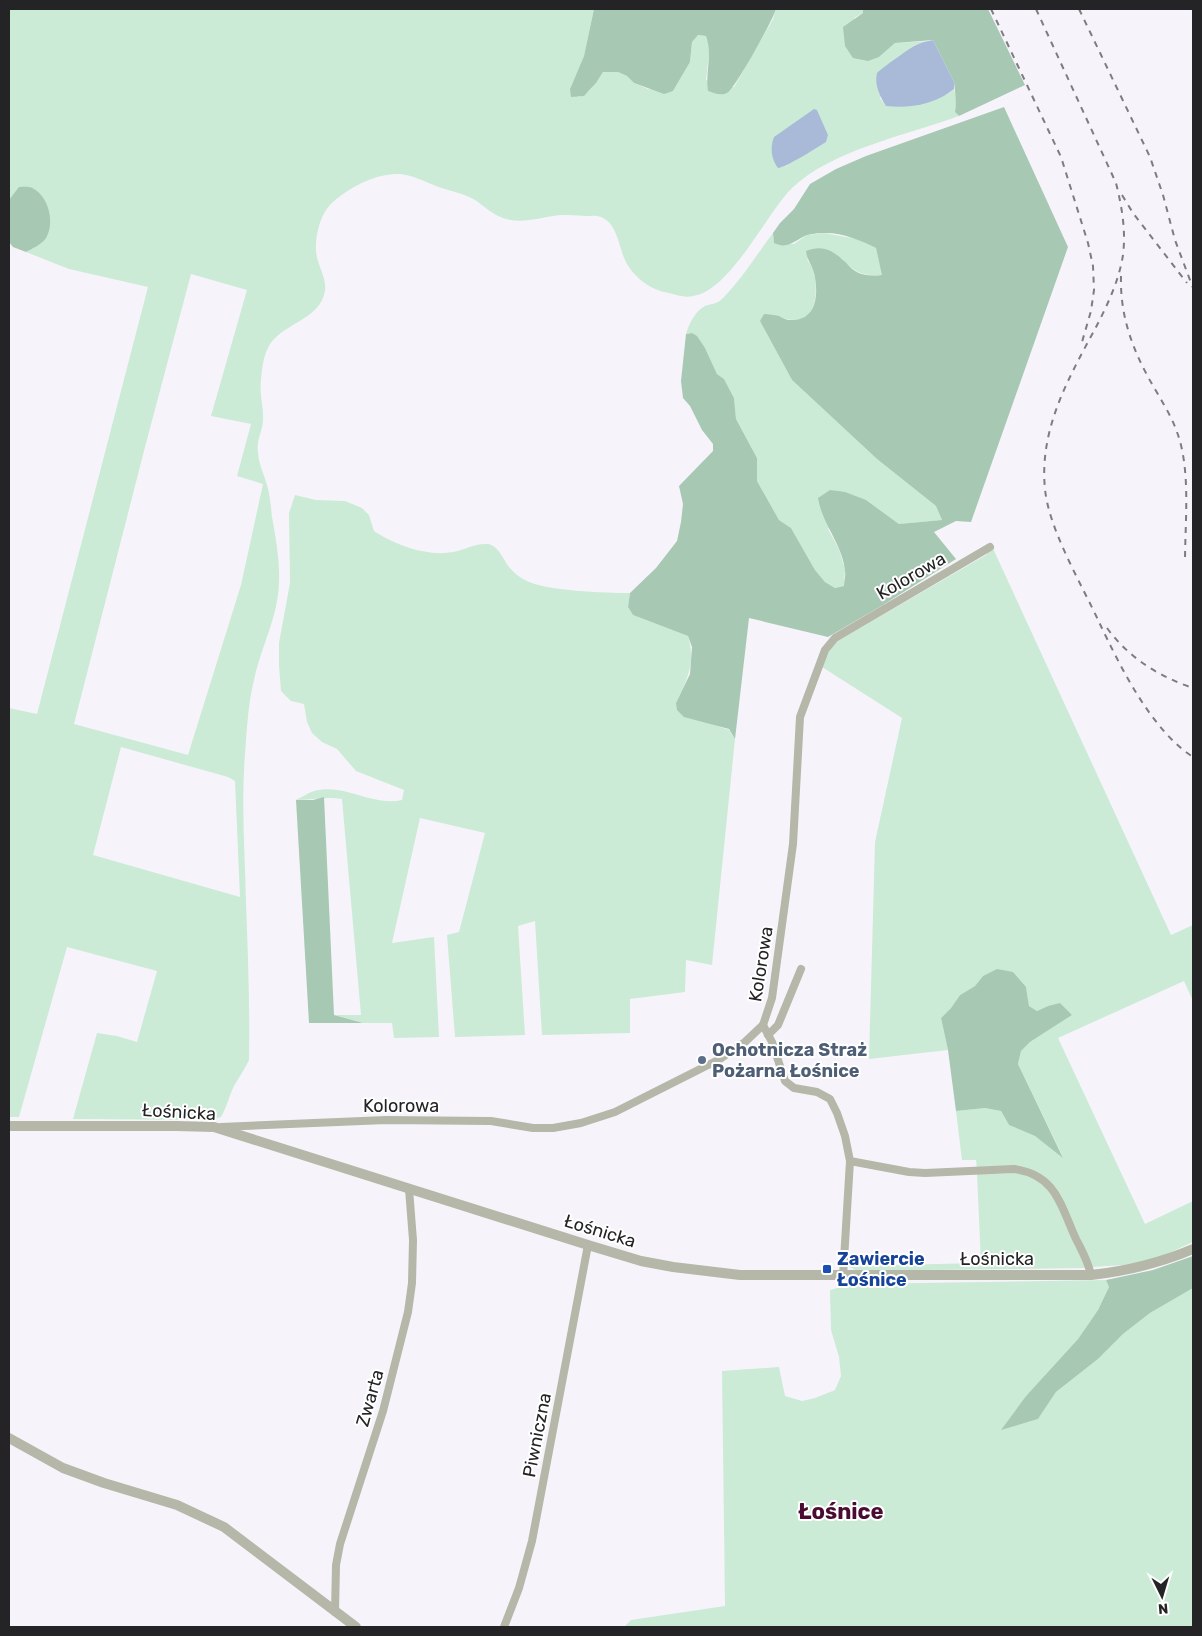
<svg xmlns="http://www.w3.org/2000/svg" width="1202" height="1636" font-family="Rubik,sans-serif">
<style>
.green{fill:#cbebd7;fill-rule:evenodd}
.forest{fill:#a7c8b3}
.water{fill:#a8bad7}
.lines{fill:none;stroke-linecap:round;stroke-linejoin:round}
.minor{stroke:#b5b7a8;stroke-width:8}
.tertiary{stroke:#b5b7a8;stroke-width:10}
.rail{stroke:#7e7c80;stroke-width:2;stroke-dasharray:6 6;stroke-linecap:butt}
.service-dot{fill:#5c6f8a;stroke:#fff;stroke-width:2}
.transit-dot{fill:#1a4fb4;stroke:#fff;stroke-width:2}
.labels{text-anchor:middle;stroke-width:4;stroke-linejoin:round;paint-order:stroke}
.street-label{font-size:18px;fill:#242325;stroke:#fff}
.service-label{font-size:18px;font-weight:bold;fill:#4e5e75;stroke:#fff;text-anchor:start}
.transit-label{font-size:18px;font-weight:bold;fill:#164399;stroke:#fff;text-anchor:start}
.district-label{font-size:22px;font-weight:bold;fill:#4a0c30;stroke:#fff}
</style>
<rect width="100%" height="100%" fill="#f6f4fa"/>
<g class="green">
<path d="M9,9H594L584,56L570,89L579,97C590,94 597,81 603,72H618L627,76L634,83L648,89L673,91L690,62L692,42L697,35L706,36L710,45L706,80L734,87L773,19L776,9H863V13L854,18L879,57L895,43L930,41L913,46L904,54L880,98L886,106L948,94L954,89L957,99L955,112L959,116C907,135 832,150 792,188C766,214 730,291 693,296C685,298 677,295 669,293C650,290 633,277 625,260C619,247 617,223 601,217C596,215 590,216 585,216C577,215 568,215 560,215C540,217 523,225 503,218C493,215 484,206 475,200C463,193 449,191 436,186C423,181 411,174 397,174C374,174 346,189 330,205C320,215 315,237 316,251C317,265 327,278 325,291C320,321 280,323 268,348C263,357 262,370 261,380C259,394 264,407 263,421C262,433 256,440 258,453C259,465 264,474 267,485C270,495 271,507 272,517C276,539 280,562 279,583C278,617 261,647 254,680C248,704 247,729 245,754C241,804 245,853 246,903C248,955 250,1008 249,1060C245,1069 239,1077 234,1086C229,1096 227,1107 221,1117L211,1120L73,1119L97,1033L117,1036L137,1042L157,971L67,947L19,1117H9V708L37,714L148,287L69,269L26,252L34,248L9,200ZM817,110L828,136L817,148L792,161L785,167ZM191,274L247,290L211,416L251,424L237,476L263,484L241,585L188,755L74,724L145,447ZM121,747L228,777L235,781L240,897L93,855Z"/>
<path d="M773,233L774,243L794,244L807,235L824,233L857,239L876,248L883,275C861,276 856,273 841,258L807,259C809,263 813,268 814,273C820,301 812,331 778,316L760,321L792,380L877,459L936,506L942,520L899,524L866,500L828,529L839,549L845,570L844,586L835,588L825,582L815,570L791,528L779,520L757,481V458L736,419L734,398L724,379L717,374L705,348L692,333L686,334C689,324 695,311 705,306C714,303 718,304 725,296C743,277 757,254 773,233Z"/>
<path d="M295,495L316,500L345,501L362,508L369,515L374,531C395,545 428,557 453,552C464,550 476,543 487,544C499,545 503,560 510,568C514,573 519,577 525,580C544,591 606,593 630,593L628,607L633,615L688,636C696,663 687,680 676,703L709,723L729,730L735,739L712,965L686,960L685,992L630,999V1033L542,1035L535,921L518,926L525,1035L455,1037L447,935L459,932L485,833L420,818L392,943L434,937L439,1037L394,1038L392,1023H363L334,1015H361L342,799C327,796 312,800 296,800C302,797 308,793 314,791C345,783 372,807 402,800L404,790L356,771L337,749L322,742L312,733L307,722L304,704L291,701L281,691L279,666V643L290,583L289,513Z"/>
<path d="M990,542L1171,935L1193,925V1001L1184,981L1058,1038L1145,1224L1193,1201V1242L1158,1258L1137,1264L1093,1267L1062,1200L1037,1173L977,1168L976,1160H962L956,1111L985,1108L1001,1111L1009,1125L1035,1136L1063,1157L1018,1064L1021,1051L1030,1042L1072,1015L1048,1006L1037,1011L1029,1006L1026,987L983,976L975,986L960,995L951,1008L941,1018L948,1050L869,1059L875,842L902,718L822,667L828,651L836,642L986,555L991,548Z"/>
<path d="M1020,1173C1026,1175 1033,1176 1038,1180C1060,1193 1077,1244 1087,1268L857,1271L848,1266L981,1263L977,1174Z"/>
<path d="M1106,1280L1109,1287L1098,1310L1078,1339L1026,1396L1002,1429L1038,1419L1056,1392L1098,1359L1123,1334L1150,1313L1193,1288V1627H624L631,1620L725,1606L722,1371L779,1367L785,1396L802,1401L815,1398L835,1390L841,1376L839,1357L831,1330L830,1290L852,1284Z"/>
</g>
<g class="forest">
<path d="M594,9H776C773,20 735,89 727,93C721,96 714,93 708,91C705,72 713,54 706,36L698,35L692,42L690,62L673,91L664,94L634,83L627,76L618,72H603L596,83L584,96L571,97L570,89L584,56Z"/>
<path d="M863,9H988L1025,85L959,116L955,112C957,101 955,92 954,82L933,40L895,43L879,57L868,61L853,58L845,46L843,27L863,13Z"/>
<path d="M1004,107L1068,247L971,522L956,521L934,532L956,559L883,605L828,637L749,618L735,739L729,729L684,717L677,710L676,703L690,674L692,647L688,636L633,615L628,607L630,593L656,568L677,541L681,522L683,504L679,486L713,451V444L702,430L690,406L683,398L681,381L686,334L692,333L697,336L705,348L717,374L724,379L734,398L736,419L757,458V481L779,520L791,528L815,570L825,582L835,588L844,586C844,581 846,576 845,571C843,545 822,524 818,498L830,490L845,492L866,500L899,524L942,520L936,506L877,459L792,380L760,321L764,314C769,314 774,315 779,316C783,318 786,320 790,320C817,321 819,294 814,273C812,265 807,260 806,251C821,245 831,249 843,260C847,263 850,268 855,271C863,276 872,276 882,275L876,248C860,240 841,232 823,233C818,233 811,234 807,235C795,240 788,250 774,243L773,233L780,223L794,209L810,184L836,169L866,156Z"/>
<path d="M19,187C24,187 30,186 34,189C49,198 55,223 46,238C42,244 32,249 26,252L13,247L9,242V200Z"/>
<path d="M324,797L334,1015L363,1023H309L296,800H313Z"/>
<path d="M997,969L1013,972L1026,987L1029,1006L1037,1011L1048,1006L1060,1003L1072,1015L1030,1042L1021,1051L1018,1064L1063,1158L1035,1136L1009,1125L1001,1111L985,1108L956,1111L948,1050L941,1018L951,1008L960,995L975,986L983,976Z"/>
<path d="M1193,1256V1288L1150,1313L1123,1334L1098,1359L1056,1392L1038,1419L1001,1430L1026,1396L1078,1339L1098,1310L1109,1287L1106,1280L1153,1270Z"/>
</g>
<g class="water">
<path d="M933,40L954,82V89C936,104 909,109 886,106C880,97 874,84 877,73C878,71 910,48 914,46C920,43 927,41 933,40Z"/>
<path d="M814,109L817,110L828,135L826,142C818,147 785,168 778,168C771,159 770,147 774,137Z"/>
</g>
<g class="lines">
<g class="minor">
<path d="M763,1025L772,1042L785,1081L794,1088L817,1092L830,1099L837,1113L845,1136L850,1161L843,1276"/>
<path d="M768,1035L778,1025L801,969"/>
<path d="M221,1127L386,1120L491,1121L533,1128H553L581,1123L615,1112L720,1059L745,1042L763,1025L772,998L793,844L800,717L825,650L835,638L990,547"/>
<path d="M850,1161L909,1172L925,1173L1014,1169C1057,1175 1061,1207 1076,1239C1082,1251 1088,1261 1091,1275"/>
<path d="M335,1612L336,1565L340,1544L383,1411L408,1312L412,1283L413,1240L409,1189"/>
<path d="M504,1627L519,1588L532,1541L588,1245"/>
</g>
<g class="tertiary">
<path d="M9,1126H176L214,1127L588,1245L641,1261L673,1267L740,1275H1091C1127,1271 1160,1263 1193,1249"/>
<path d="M9,1438L63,1468L104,1483L177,1505L224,1527L356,1627"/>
</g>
<g class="rail">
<path d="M991,9L1061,157L1088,243L1093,266L1094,290L1091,311L1082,342"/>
<path d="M1036,9L1116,183C1122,207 1126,231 1123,255C1119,281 1107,306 1095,329C1068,379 1039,430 1045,489C1049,530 1081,583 1099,622C1120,666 1151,730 1193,757"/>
<path d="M1079,9L1150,157L1163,195L1175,240L1193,288"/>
<path d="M1122,195L1133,213L1187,283"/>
<path d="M1121,276C1120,312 1130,343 1147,375C1157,394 1170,412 1177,432C1191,470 1185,521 1185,562"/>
<path d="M1107,628C1129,658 1158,676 1193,688"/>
</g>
</g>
<circle class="service-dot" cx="702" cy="1060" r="5"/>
<rect class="transit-dot" x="822" y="1264" width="10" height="10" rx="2.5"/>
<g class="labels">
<g class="street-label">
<text transform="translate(911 576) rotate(-30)" y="6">Kolorowa</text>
<text transform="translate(761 964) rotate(-81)" y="6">Kolorowa</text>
<text x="401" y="1112">Kolorowa</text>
<text transform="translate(179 1112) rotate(3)" y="6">Łośnicka</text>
<text transform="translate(600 1231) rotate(17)" y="6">Łośnicka</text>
<text x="997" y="1265">Łośnicka</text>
<text transform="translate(370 1398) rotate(-74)" y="6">Zwarta</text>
<text transform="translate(537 1435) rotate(-79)" y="6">Piwniczna</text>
</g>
<g class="service-label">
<text x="712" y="1056">Ochotnicza Straż<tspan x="712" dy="21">Pożarna Łośnice</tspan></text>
</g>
<g class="transit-label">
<text x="837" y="1265">Zawiercie<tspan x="837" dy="21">Łośnice</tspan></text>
</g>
<g class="district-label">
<text x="841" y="1519">Łośnice</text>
</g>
</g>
<rect width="1202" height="1636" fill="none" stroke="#242325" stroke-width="20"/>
<g transform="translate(1162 1596) rotate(175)" stroke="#ffffff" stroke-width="4" paint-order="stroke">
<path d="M0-4L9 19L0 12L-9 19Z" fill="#242325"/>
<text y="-8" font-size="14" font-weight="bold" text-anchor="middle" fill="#242325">N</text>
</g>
</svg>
